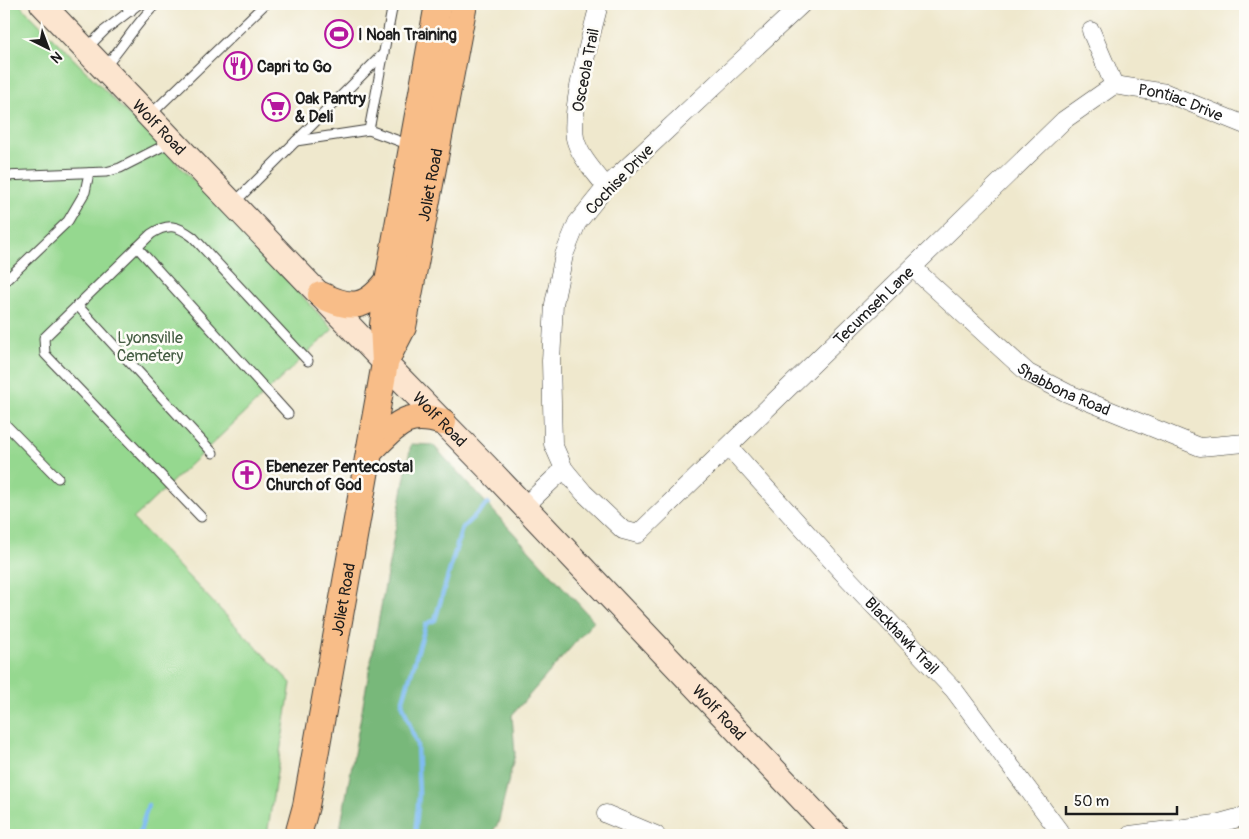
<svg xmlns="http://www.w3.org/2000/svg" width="1249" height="839" font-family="Pangolin,sans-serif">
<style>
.green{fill:#95d88f;stroke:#587a56}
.forest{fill:#78b87a;stroke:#4a6a4b}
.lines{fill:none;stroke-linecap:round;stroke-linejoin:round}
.stream{stroke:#7fbcf2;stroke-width:4.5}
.lane-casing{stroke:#3c3b37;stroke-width:11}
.street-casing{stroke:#3c3b37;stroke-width:19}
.secondary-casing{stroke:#3c3b37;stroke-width:26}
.primary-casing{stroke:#3c3b37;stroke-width:28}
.lane{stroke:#fff;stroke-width:9}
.street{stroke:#fff;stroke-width:18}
.secondary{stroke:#fce5cf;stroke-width:24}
.primary{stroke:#f8bd88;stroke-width:26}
.labels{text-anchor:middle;stroke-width:5;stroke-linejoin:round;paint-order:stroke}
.poi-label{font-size:16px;font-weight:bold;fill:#1c1c1c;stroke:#fdfcf7;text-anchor:start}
.street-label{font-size:16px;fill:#1c1c1c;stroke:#fdfcf7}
.park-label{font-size:16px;fill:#465e44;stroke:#fdfcf7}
</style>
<rect width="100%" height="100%" fill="#fdfcf7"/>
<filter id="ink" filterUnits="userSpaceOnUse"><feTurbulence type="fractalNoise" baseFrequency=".02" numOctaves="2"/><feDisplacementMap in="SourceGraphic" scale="10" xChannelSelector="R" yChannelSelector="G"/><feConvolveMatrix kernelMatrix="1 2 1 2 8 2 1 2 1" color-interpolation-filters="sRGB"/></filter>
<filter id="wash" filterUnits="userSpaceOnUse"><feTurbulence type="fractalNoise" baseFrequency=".0096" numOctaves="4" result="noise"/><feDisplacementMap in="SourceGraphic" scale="20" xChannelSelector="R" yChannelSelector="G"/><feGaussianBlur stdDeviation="1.12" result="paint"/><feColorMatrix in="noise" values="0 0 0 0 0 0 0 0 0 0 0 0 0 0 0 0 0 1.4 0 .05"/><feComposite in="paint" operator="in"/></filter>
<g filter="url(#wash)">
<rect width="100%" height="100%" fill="#efe8cd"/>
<path class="green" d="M4,4H19L178,164L333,329L133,519L291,683L267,835H4Z"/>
<path class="forest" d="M411,444L433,445L594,621L512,715L515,754L498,824L490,835H339Z"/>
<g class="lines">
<g class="stream">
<path d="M139,835L148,805"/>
<path d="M415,835L419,795L417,745L402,703L426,624L435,620L462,528L488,503"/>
</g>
</g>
</g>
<g filter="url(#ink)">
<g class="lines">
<defs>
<g id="lane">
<path d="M124,4L131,11"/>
<path d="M393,4L369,130L410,145"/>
<path d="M86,49L105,30L139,4"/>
<path d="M104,68C123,47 136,23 156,4"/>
<path d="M150,115L265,4"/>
<path d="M296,141L369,130"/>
<path d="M4,176L106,172L120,168L171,142"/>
<path d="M234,203L384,53"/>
<path d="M137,247L288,414"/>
<path d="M4,282L68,221L85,192L89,173"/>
<path d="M77,305L213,453"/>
<path d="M4,423L58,478"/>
<path d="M201,517L45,354L44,338L151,234C168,223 177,225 193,237L308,361"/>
</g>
<g id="street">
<path d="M599,4C591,37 570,107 575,138C579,156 595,172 606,187"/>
<path id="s1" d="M802,4L606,187L577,223L564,255L554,304L551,361L553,444L564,469L584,493L623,530L638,534L1064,120L1114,85"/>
<path d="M1091,31L1114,85"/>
<path id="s2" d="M1114,85L1166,93L1245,125"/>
<path id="s3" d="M913,268L1028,373L1067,393L1200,447L1245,443"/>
<path id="s4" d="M729,447L842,572L954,690L1062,835"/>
<path d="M525,506L564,469"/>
<path d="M606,814L656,835"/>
<path d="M1130,835L1216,824L1245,816"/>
</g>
<g id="secondary">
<path id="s5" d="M42,4L385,363L486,466L836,835"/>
</g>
<g id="primary">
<path d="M321,295C352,310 366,309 388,281"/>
<path id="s6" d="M385,362L403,327L464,4"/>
<path d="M369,452C396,426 404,410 443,422"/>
<path id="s7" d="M298,835L306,806L385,363L383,325L388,281L438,4"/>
</g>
</defs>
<use href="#lane" class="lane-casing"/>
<use href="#street" class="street-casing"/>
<use href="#secondary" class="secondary-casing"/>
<use href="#primary" class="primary-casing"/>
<use href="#lane" class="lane"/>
<use href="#street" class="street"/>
<use href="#secondary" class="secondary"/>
<use href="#primary" class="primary"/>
</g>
</g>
<defs>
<symbol id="stadium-ring" viewBox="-11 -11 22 22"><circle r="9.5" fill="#fdfcf7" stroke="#b5179e" stroke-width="1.5"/><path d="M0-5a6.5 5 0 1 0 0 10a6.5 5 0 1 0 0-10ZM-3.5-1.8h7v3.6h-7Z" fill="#b5179e"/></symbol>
<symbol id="restaurant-ring" viewBox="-11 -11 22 22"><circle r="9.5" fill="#fdfcf7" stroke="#b5179e" stroke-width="1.5"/><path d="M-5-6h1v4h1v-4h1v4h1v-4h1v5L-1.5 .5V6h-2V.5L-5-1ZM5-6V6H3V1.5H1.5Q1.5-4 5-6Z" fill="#b5179e"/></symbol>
<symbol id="supermarket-ring" viewBox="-11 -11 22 22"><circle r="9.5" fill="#fdfcf7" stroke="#b5179e" stroke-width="1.5"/><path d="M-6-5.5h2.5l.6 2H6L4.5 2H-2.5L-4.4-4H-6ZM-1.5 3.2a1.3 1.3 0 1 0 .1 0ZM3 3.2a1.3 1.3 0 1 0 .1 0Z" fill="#b5179e"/></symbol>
<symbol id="church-ring" viewBox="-11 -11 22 22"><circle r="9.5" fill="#fdfcf7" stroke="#b5179e" stroke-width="1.5"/><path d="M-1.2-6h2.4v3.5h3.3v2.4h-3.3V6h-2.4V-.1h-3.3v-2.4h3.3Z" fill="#b5179e"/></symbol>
</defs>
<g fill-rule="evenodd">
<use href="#stadium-ring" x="323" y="18" width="32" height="32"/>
<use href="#restaurant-ring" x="222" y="50" width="32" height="32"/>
<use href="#supermarket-ring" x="260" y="91" width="32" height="32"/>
<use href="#church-ring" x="231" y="459" width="32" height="32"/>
</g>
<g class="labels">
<g class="poi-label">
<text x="358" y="40">I Noah Training</text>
<text x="257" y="72">Capri to Go</text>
<text x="295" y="104">Oak Pantry<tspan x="295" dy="18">&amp; Deli</tspan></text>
<text x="266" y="472">Ebenezer Pentecostal<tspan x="266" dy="18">Church of God</tspan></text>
</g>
<g class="street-label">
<text transform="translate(585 70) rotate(-79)" y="6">Osceola Trail</text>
<text dy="6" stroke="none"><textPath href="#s2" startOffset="69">Pontiac Drive</textPath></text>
<text dy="6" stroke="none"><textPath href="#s5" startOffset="170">Wolf Road</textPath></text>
<text transform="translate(619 179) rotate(-46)" y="6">Cochise Drive</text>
<text dy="6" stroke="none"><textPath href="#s6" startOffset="184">Joliet Road</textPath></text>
<text dy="6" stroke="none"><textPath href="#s1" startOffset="995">Tecumseh Lane</textPath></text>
<text dy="6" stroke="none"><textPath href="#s3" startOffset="195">Shabbona Road</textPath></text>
<text dy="6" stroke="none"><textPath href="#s5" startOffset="575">Wolf Road</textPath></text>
<text dy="6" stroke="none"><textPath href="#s7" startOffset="240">Joliet Road</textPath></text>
<text dy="6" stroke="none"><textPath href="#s4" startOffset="256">Blackhawk Trail</textPath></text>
<text dy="6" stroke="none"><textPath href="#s5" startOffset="980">Wolf Road</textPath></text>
</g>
<g class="park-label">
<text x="150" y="343">Lyonsville<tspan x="150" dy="18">Cemetery</tspan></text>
</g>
</g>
<rect width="1249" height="839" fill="none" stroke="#fdfcf7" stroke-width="20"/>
<g transform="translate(48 48) rotate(138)" stroke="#fdfcf7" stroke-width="4" paint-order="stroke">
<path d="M0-4L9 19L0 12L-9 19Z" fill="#1c1c1c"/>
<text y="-8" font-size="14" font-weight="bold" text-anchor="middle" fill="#1c1c1c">N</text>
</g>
<path d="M1066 806v8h111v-8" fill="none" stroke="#1c1c1c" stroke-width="2.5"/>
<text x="1074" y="806" font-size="15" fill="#1c1c1c" stroke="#fdfcf7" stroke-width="4" paint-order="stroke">50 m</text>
</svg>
